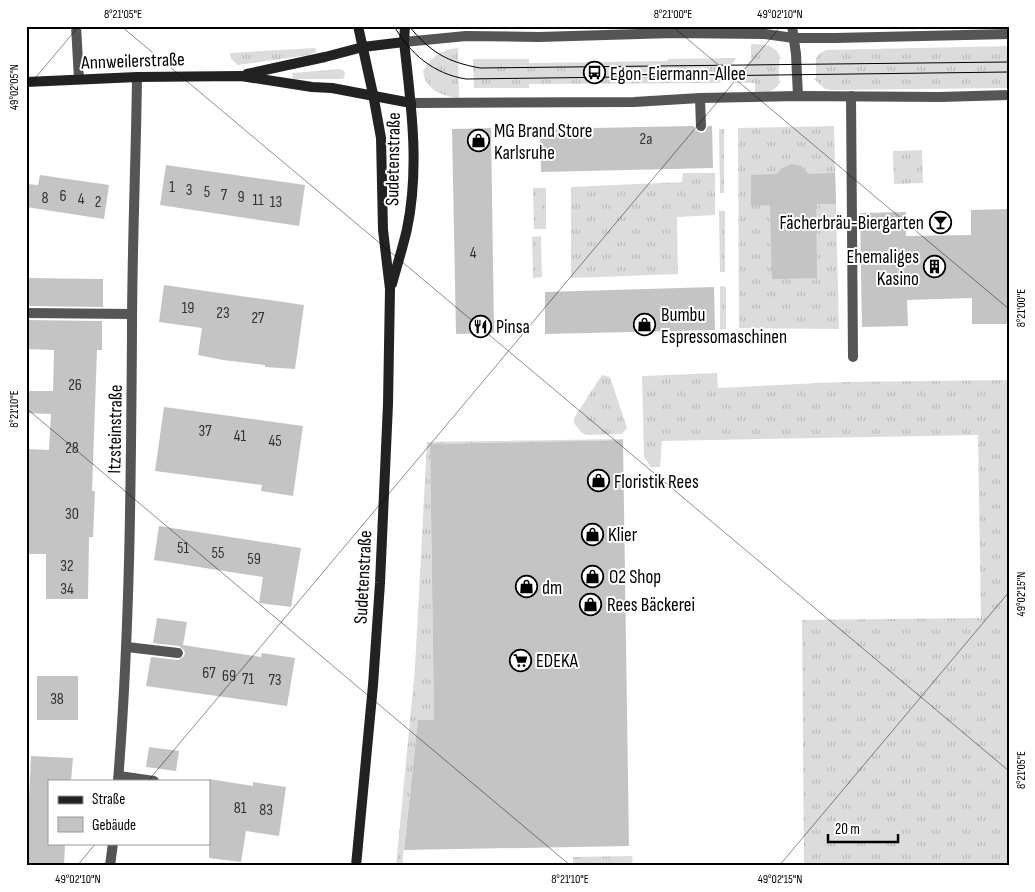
<svg xmlns="http://www.w3.org/2000/svg" width="1035" height="892" font-family="'Sofia Sans Condensed',sans-serif">
<style>
.grass{fill:url(#grass-tufts)}
.building{fill:#c4c4c4}
.lines{fill:none;stroke-linecap:round;stroke-linejoin:round}
.lane{stroke:#555;stroke-width:10}
.street{stroke:#555;stroke-width:10}
.secondary{stroke:#222;stroke-width:10}
.tram{stroke:#000;stroke-width:1}
.ticks{fill:none;stroke:#000;stroke-width:1;stroke-opacity:0.45}
.labels{text-anchor:middle;stroke-width:4;stroke-linejoin:round;paint-order:stroke}
.number-label{font-size:16px;fill:#313131}
.street-label{font-size:19px;fill:#000;stroke:#fff}
.poi-label{font-size:19px;fill:#000;stroke:#fff;text-anchor:start}
.neatline{fill:none;stroke:#000;stroke-width:2}
.ticks-label{font-size:12px;text-anchor:middle;fill:#000}
</style>
<defs>
<pattern id="grass-tufts" width="24" height="20" patternUnits="userSpaceOnUse" patternTransform="scale(1.25)"><rect width="24" height="20" fill="#dcdcdc"/><path d="M3 7l-1-3M5 7V3M7 7l1-3M15 17l-1-3M17 17v-4M19 17l1-3" fill="none" stroke="#bbb"/></pattern>
</defs>
<rect width="100%" height="100%" fill="#fff"/>
<g class="grass">
<path d="M751,44C764,44 777,45 781,59H779V81H781C774,92 768,93 755,94V83H734L751,59Z"/>
<path d="M1009,46V88L831,90L825,89L814,79L816,78V58L820,53L826,50Z"/>
<path d="M315,48L316,52L309,55L238,65L231,59L230,53Z"/>
<path d="M458,48L459,98C442,96 425,90 423,71C433,56 440,50 458,48Z"/>
<path d="M736,58L720,83L529,84V88H474L473,59H529V63L667,61L668,59Z"/>
<path d="M340,69L344,71L345,74L344,78L341,79H294L292,77L293,73Z"/>
<path d="M834,126L839,329L739,328L738,128Z"/>
<path d="M719,129H724V193H720Z"/>
<path d="M922,150L923,183L894,184L893,151Z"/>
<path d="M683,173H715V215L677,217L678,274L571,278V187L682,182Z"/>
<path d="M533,188H546V229H534Z"/>
<path d="M719,211H725V272H720Z"/>
<path d="M541,236L542,277L533,278L532,237Z"/>
<path d="M720,286L726,287V329H720Z"/>
<path d="M717,373L718,388L841,382L1009,380V866H804L802,620L981,618L978,435L662,441L660,467H651L644,457L642,376Z"/>
<path d="M602,375L610,377L627,428L622,434L587,435L582,433L574,423V418Z"/>
<path d="M623,439V440L430,444L434,720L418,721L402,866H396L415,668L427,442Z"/>
<path d="M632,856L633,866H573V857Z"/>
</g>
<g class="building">
<path d="M694,126L695,130L701,133L705,132L708,126H712L713,168L541,172L540,129Z"/>
<path d="M491,128L494,333L456,334L452,129Z"/>
<path d="M792,164L800,166L809,174L835,173L836,204H816L817,278L772,279L770,205L751,206V175L777,174L782,168Z"/>
<path d="M166,165L305,185L299,226L160,205Z"/>
<path d="M40,175L109,185L104,219L26,207V184L38,185Z"/>
<path d="M1009,209V324H972V298L907,300L908,326L862,327L860,213L906,212V236L971,235V210Z"/>
<path d="M26,278L103,279V307L26,306Z"/>
<path d="M164,285L304,305L295,369L265,367V365L223,360L198,355L202,328L159,322Z"/>
<path d="M714,287L715,330L545,334V292Z"/>
<path d="M26,320L102,321V350H97L92,491H95L93,537H89L88,599H46V554H26V449L49,450L51,414L26,413V391H53L54,350L26,349Z"/>
<path d="M164,407L303,426L293,496L261,491L262,485L155,471Z"/>
<path d="M623,440L629,846L404,850L418,720H434L430,444Z"/>
<path d="M159,526L301,548L291,607L259,603L263,577L154,560Z"/>
<path d="M157,618L187,622L183,645L261,657L262,653L295,658L287,706L146,686L151,657L178,660L183,657L185,654L184,650L179,646L153,643Z"/>
<rect x="37" y="676" width="41" height="44"/>
<path d="M149,747L179,751L176,771L146,767Z"/>
<path d="M31,756L73,758L71,781H49V843H65L64,866H26V821H28Z"/>
<path d="M209,779L253,786V782L286,787L279,836L246,831L241,862L209,858Z"/>
</g>
<g class="lines">
<g class="lane">
<path d="M851,96L853,357"/>
<path d="M700,98L701,126"/>
<path d="M26,313L132,314"/>
<path d="M127,647L178,653"/>
<path d="M119,776L154,781"/>
</g>
<g class="street">
<path d="M76,26L79,79"/>
<path d="M792,26L796,54L798,96"/>
<path d="M404,42L466,36L539,37L673,33L765,34L794,38H835L1009,34"/>
<path d="M411,103L634,102L700,98L798,96L940,97L1009,95"/>
<path d="M118,781C130,631 131,481 132,331C132,246 136,162 137,77"/>
<path d="M110,866L113,843"/>
</g>
<g class="secondary">
<path d="M247,74L325,57L363,47L404,42"/>
<path d="M26,82L137,77L241,76L312,87L332,88L411,103"/>
<path d="M392,284C397,265 403,247 407,229C420,167 411,104 404,42L405,26"/>
<path d="M356,866L373,685L380,583L388,404L390,289L383,230L381,138L373,94L358,26"/>
</g>
<g class="tram">
<path d="M394,26C410,54 434,74 466,79L1009,72"/>
<path d="M409,26C430,52 447,62 480,68L1009,62"/>
</g>
</g>
<path class="ticks" d="M121,26L1009,771M672,26L1009,309M26,89L79,26M26,408L571,866M148,781L781,26M77,866L96,843M779,866L1009,592"/>
<defs>
<symbol id="bus-ring" viewBox="-11 -11 22 22"><circle r="9.5" fill="#fff" stroke="#000" stroke-width="1.5"/><path d="M-5-6H5V4H4V6H2V4H-2V6H-4V4H-5ZM-3.5-4V0h7V-4ZM-3.5 1.2v1.5H-2V1.2ZM2 1.2v1.5H3.5V1.2Z" fill="#000"/></symbol>
<symbol id="shop-ring" viewBox="-11 -11 22 22"><circle r="9.5" fill="#fff" stroke="#000" stroke-width="1.5"/><path d="M-5-2.5h2.3a2.7 3.5 0 0 1 5.4 0H5L5.5 6h-11ZM-1.5-2.5h3a1.5 2.3 0 0 0-3 0Z" fill="#000"/></symbol>
<symbol id="bar-ring" viewBox="-11 -11 22 22"><circle r="9.5" fill="#fff" stroke="#000" stroke-width="1.5"/><path d="M-6-5H6L.8 .8V4.5H3.5V6h-7V4.5H-.8V.8Z" fill="#000"/></symbol>
<symbol id="building-ring" viewBox="-11 -11 22 22"><circle r="9.5" fill="#fff" stroke="#000" stroke-width="1.5"/><path d="M-4-6H4V6H1V3H-1V6H-4ZM-2.5-4.3h1.7v1.8h-1.7ZM.8-4.3h1.7v1.8H.8ZM-2.5-1h1.7V.8h-1.7ZM.8-1h1.7V.8H.8Z" fill="#000"/></symbol>
<symbol id="restaurant-ring" viewBox="-11 -11 22 22"><circle r="9.5" fill="#fff" stroke="#000" stroke-width="1.5"/><path d="M-5-6h1v4h1v-4h1v4h1v-4h1v5L-1.5 .5V6h-2V.5L-5-1ZM5-6V6H3V1.5H1.5Q1.5-4 5-6Z" fill="#000"/></symbol>
<symbol id="supermarket-ring" viewBox="-11 -11 22 22"><circle r="9.5" fill="#fff" stroke="#000" stroke-width="1.5"/><path d="M-6-5.5h2.5l.6 2H6L4.5 2H-2.5L-4.4-4H-6ZM-1.5 3.2a1.3 1.3 0 1 0 .1 0ZM3 3.2a1.3 1.3 0 1 0 .1 0Z" fill="#000"/></symbol>
</defs>
<g fill-rule="evenodd">
<use href="#bus-ring" x="582" y="60" width="25" height="25"/>
<use href="#shop-ring" x="466" y="128" width="25" height="25"/>
<use href="#bar-ring" x="928" y="210" width="25" height="25"/>
<use href="#building-ring" x="922" y="254" width="25" height="25"/>
<use href="#shop-ring" x="632" y="312" width="25" height="25"/>
<use href="#restaurant-ring" x="468" y="314" width="25" height="25"/>
<use href="#shop-ring" x="586" y="468" width="25" height="25"/>
<use href="#shop-ring" x="580" y="522" width="25" height="25"/>
<use href="#shop-ring" x="580" y="564" width="25" height="25"/>
<use href="#shop-ring" x="514" y="574" width="25" height="25"/>
<use href="#shop-ring" x="578" y="592" width="25" height="25"/>
<use href="#supermarket-ring" x="508" y="648" width="25" height="25"/>
</g>
<g class="labels">
<g class="number-label">
<text x="646" y="144">2a</text>
<text x="172" y="192">1</text>
<text x="189" y="195">3</text>
<text x="207" y="197">5</text>
<text x="224" y="200">7</text>
<text x="63" y="201">6</text>
<text x="241" y="202">9</text>
<text x="45" y="203">8</text>
<text x="81" y="204">4</text>
<text x="258" y="205">11</text>
<text x="98" y="207">2</text>
<text x="276" y="207">13</text>
<text x="473" y="258">4</text>
<text x="188" y="313">19</text>
<text x="223" y="318">23</text>
<text x="258" y="323">27</text>
<text x="75" y="390">26</text>
<text x="205" y="436">37</text>
<text x="240" y="441">41</text>
<text x="275" y="446">45</text>
<text x="72" y="453">28</text>
<text x="72" y="519">30</text>
<text x="183" y="553">51</text>
<text x="218" y="558">55</text>
<text x="254" y="564">59</text>
<text x="67" y="571">32</text>
<text x="67" y="594">34</text>
<text x="209" y="678">67</text>
<text x="229" y="681">69</text>
<text x="248" y="684">71</text>
<text x="275" y="685">73</text>
<text x="57" y="704">38</text>
<text x="240" y="813">81</text>
<text x="266" y="815">83</text>
</g>
<g class="street-label">
<text transform="translate(133 60) rotate(-2)" y="7">Annweilerstraße</text>
<text transform="translate(392 159) rotate(-89)" y="7">Sudetenstraße</text>
<text transform="translate(114 429) rotate(-89)" y="7">Itzsteinstraße</text>
<text transform="translate(362 577) rotate(-87)" y="7">Sudetenstraße</text>
</g>
<g class="poi-label">
<text x="610" y="80">Egon-Eiermann-Allee</text>
<text x="494" y="137">MG Brand Store<tspan x="494" dy="22">Karlsruhe</tspan></text>
<text x="924" y="229" text-anchor="end">Fächerbräu-Biergarten</text>
<text x="919" y="263" text-anchor="end">Ehemaliges<tspan x="919" dy="22">Kasino</tspan></text>
<text x="661" y="321">Bumbu<tspan x="661" dy="22">Espressomaschinen</tspan></text>
<text x="496" y="333">Pinsa</text>
<text x="614" y="488">Floristik Rees</text>
<text x="608" y="541">Klier</text>
<text x="609" y="583">O2 Shop</text>
<text x="542" y="594">dm</text>
<text x="607" y="611">Rees Bäckerei</text>
<text x="536" y="667">EDEKA</text>
</g>
</g>
<rect width="1035" height="892" fill="none" stroke="#ffffff" stroke-width="55"/>
<rect x="48" y="780" width="162" height="65" fill="#ffffff" stroke="#999999"/>
<rect x="58" y="796" width="25" height="8" fill="#222222" stroke="#999999"/>
<text x="92" y="804" font-size="15" fill="#000000">Straße</text>
<rect x="58" y="817" width="25" height="15" fill="#c4c4c4" stroke="#999999"/>
<text x="92" y="830" font-size="15" fill="#000000">Gebäude</text>
<path d="M828 834v8h70v-8" fill="none" stroke="#000000" stroke-width="2.5"/>
<text x="835" y="834" font-size="15" fill="#000000" stroke="#ffffff" stroke-width="4" paint-order="stroke">20 m</text>
<rect x="28" y="28" width="980" height="836" class="neatline"/>
<g class="ticks-label">
<text x="123" y="18">8°21'05"E</text>
<text x="673" y="18">8°21'00"E</text>
<text x="780" y="18">49°02'10"N</text>
<text transform="translate(14 87) rotate(-90)" y="4">49°02'05"N</text>
<text transform="translate(1021 308) rotate(-90)" y="4">8°21'00"E</text>
<text transform="translate(14 409) rotate(-90)" y="4">8°21'10"E</text>
<text transform="translate(1021 594) rotate(-90)" y="4">49°02'15"N</text>
<text transform="translate(1021 770) rotate(-90)" y="4">8°21'05"E</text>
<text x="78" y="883">49°02'10"N</text>
<text x="570" y="883">8°21'10"E</text>
<text x="780" y="883">49°02'15"N</text>
</g>
</svg>
